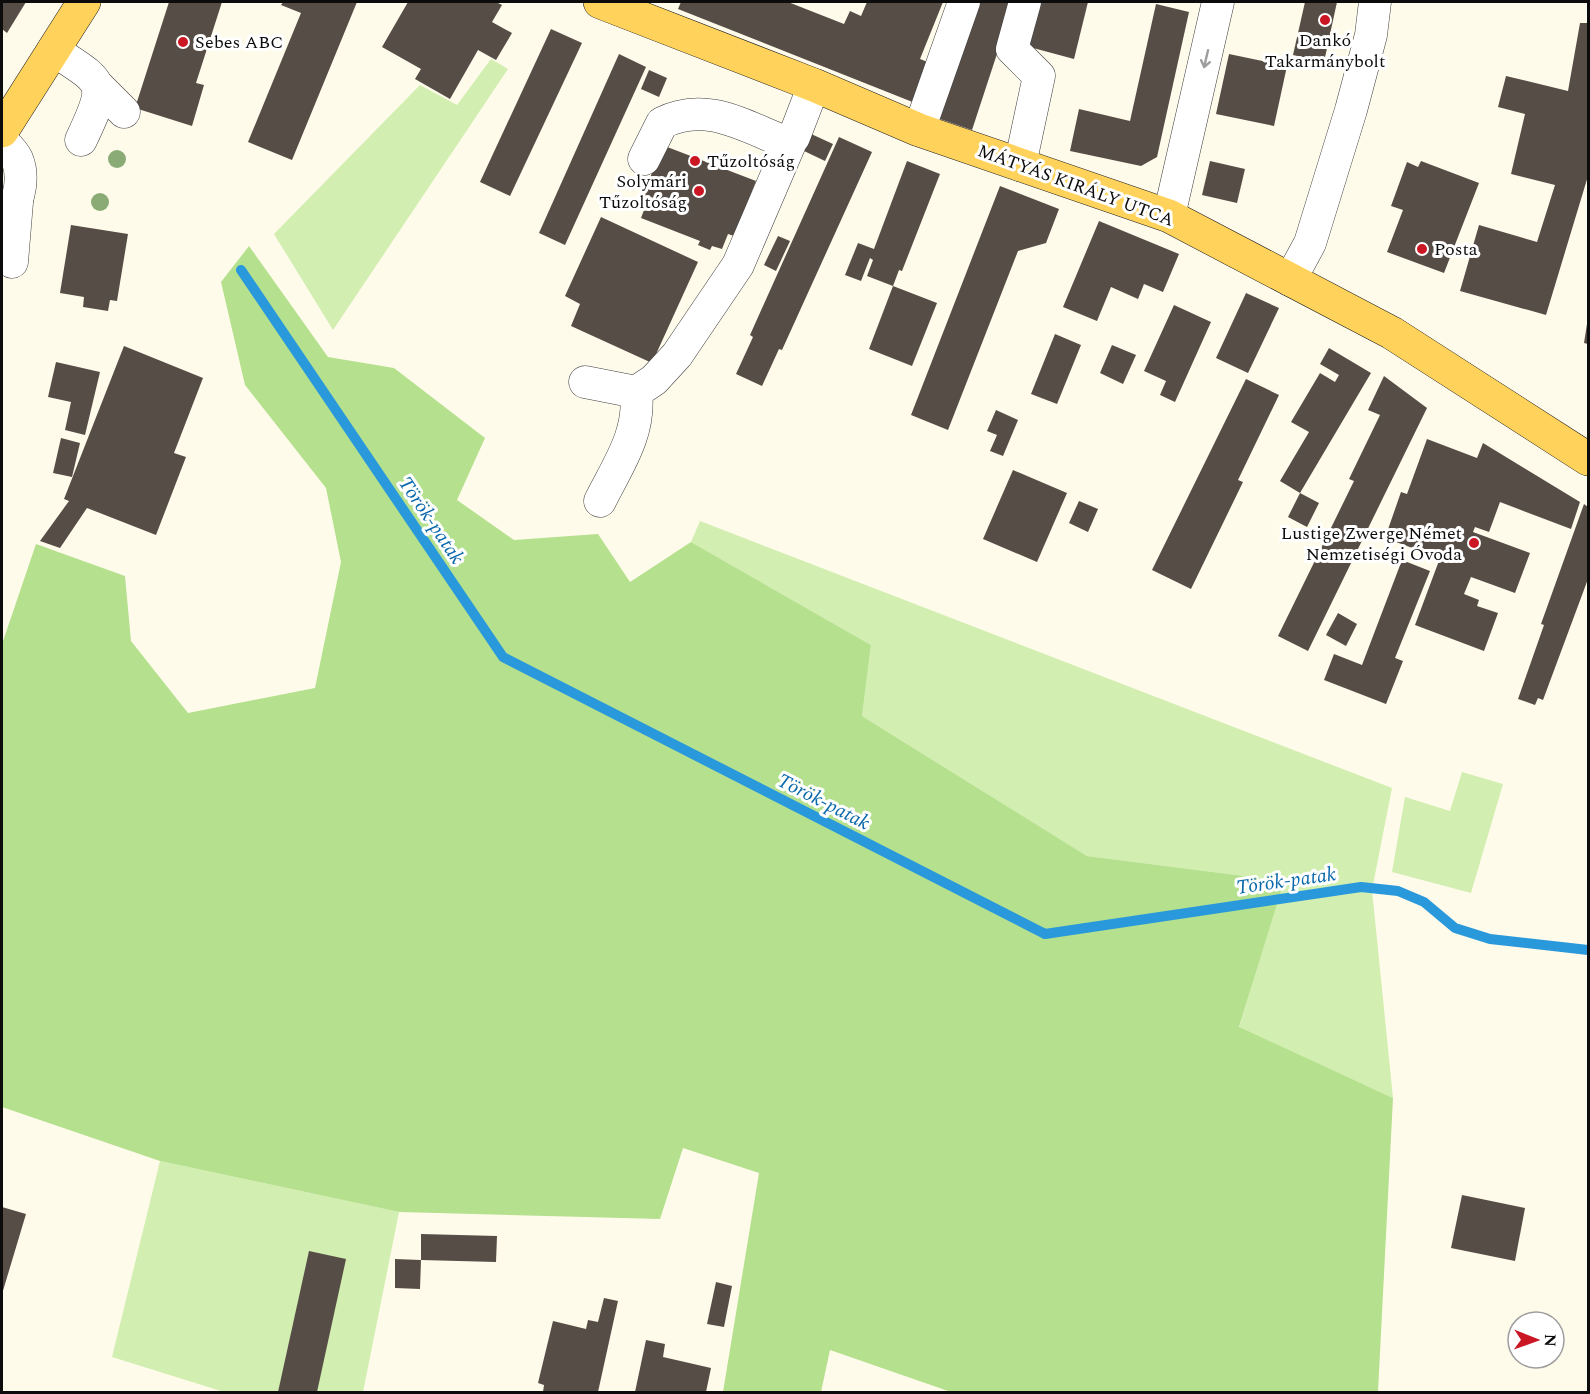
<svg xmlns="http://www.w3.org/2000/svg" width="1590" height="1394" font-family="Spectral,serif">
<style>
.green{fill:#d2eeb0}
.forest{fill:#b5e08e}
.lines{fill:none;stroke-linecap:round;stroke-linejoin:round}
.stream{stroke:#2999dc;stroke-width:10}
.building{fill:#564d47}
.minor-casing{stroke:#3f3f3f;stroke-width:33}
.major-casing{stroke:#1d1d1d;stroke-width:34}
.minor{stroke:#fff;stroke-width:32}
.major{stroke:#ffd35b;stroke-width:33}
.tree{fill:#8aab76}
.oneway{stroke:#9e9e9e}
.poi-dot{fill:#cb1623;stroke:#fff;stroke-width:2}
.labels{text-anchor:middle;stroke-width:6;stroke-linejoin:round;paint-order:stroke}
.poi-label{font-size:18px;fill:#0c0c0c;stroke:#fff;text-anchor:start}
.street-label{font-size:18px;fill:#0c0c0c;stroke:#fff}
.water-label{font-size:20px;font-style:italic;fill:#0968ab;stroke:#fff}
</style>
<rect width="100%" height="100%" fill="#fffbeb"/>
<g class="green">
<path d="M491,59L508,69L333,330L274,234L420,85L457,105Z"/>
<path d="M700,521L1392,788L1372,890L1393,1098L1239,1028L1283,881L1087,856L862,716L871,645L691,542Z"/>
<path d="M1462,772L1503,784L1471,893L1392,872L1405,797L1450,811Z"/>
<path d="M160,1161L399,1212L363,1392H224L112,1357Z"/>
</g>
<path class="forest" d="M249,246L328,357L394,368L485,438L457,500L514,540L598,534L630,582L691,542L871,645L862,716L1087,856L1284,881L1239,1027L1393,1098L1378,1392H951L830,1350L821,1392H723L759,1173L683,1148L660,1219L399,1212L160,1161L2,1107V644L36,544L125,576L131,641L188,713L315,688L341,562L326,488L245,385L221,282Z"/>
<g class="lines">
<path class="stream" d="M241,270L503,657L1045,934L1361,887L1398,891L1424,902L1455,928L1490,939L1588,950"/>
</g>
<g class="building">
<path d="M2,2H26L7,33L2,29Z"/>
<path d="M169,2H222L196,83L204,85L192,126L135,108Z"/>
<path d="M283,2H357L292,160L248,142L301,13L281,5Z"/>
<path d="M408,2H496L502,5L492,22L512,33L496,60L478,50L450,99L415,79L421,69L382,47Z"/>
<path d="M681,2H788L844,24L850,11L861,16L867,2H943L920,59L930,63L915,103L678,9Z"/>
<path d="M975,2H1014L972,130L937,118Z"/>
<path d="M1033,2H1088L1074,59L1022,45Z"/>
<path d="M1305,2H1337L1324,62L1293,55Z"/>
<path d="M1156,4L1189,12L1157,157L1141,166L1070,151L1079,109L1130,121Z"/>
<path d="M1580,23H1588V176L1546,315L1460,291L1479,225L1537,242L1555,185L1511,174L1525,114L1498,107L1506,76L1568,91Z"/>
<path d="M551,29L582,43L510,196L480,182Z"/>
<path d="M619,54L646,67L565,245L539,233Z"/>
<path d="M1229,54L1287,66L1274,126L1216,114Z"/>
<path d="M649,70L667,78L659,97L641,89Z"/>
<path d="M809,133L833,144L825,161L802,150Z"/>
<path d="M839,137L872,152L782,350L779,349L762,386L736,374L753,337L750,335Z"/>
<path d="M662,145L756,181L734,236L728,234L722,249L712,246L710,250L698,245L700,241L641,218L647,202L642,200Z"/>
<path d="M907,161L940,174L902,271L899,270L893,286L937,303L912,366L869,349L893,286L867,276L873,260L870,258L861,281L845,275L858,243L874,249Z"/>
<path d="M1210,161L1245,169L1237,203L1202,195Z"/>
<path d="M1421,161L1479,183L1444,273L1387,252L1403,210L1391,206L1407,162L1418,167Z"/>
<path d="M1000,186L1059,209L1046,243L1018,251L948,430L911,415Z"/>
<path d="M601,217L698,262L652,363L571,326L580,304L565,296Z"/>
<path d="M1099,221L1179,254L1163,292L1144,284L1138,299L1111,287L1097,321L1063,307Z"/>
<path d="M71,225L128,234L117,301L110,300L108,311L83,307L84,297L60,293Z"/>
<path d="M778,236L790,241L776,271L764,265Z"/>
<path d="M1246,293L1279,308L1248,373L1216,358Z"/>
<path d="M1174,305L1211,322L1175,402L1160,395L1166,381L1144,371Z"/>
<path d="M1587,324H1588V344L1584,343Z"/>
<path d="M1055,334L1081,345L1057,404L1031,394Z"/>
<path d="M1112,345L1136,355L1123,384L1100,373Z"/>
<path d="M124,346L203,378L174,453L186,457L156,535L87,508L60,548L40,541L69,501L64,499Z"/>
<path d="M1329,348L1371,373L1300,493L1280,481L1309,432L1291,422L1320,373L1335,382L1339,375L1320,364Z"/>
<path d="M56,362L100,372L85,435L65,430L71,402L48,397Z"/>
<path d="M1384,376L1427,408L1308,651L1278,636L1354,481L1349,479L1380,415L1368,410Z"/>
<path d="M1246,379L1279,395L1238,480L1243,482L1191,589L1152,570Z"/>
<path d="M996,410L1018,420L1003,456L990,451L997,435L987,431Z"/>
<path d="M61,438L80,443L72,477L53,473Z"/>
<path d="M1427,439L1477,458L1483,443L1580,502L1571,529L1500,502L1489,532L1475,527L1473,532L1530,553L1515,593L1471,577L1464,594L1479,600L1477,606L1498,613L1484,651L1415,625L1440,558L1385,538L1401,492L1407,494Z"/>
<path d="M1013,470L1067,493L1037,562L983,539Z"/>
<path d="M1300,493L1319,503L1307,527L1288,517Z"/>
<path d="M1079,501L1098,509L1088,532L1069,523Z"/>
<path d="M1584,504L1588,507V579L1543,700L1538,698L1535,705L1518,699L1544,625L1541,624Z"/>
<path d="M1402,560L1430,571L1395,658L1403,661L1386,704L1324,680L1334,654L1362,665Z"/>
<path d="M1338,613L1357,624L1346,646L1326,635Z"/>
<path d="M1462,1195L1525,1208L1515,1261L1451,1248Z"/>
<path d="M2,1207L26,1214L2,1294Z"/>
<path d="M421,1234L497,1236L496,1262L421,1260Z"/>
<path d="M309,1251L346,1259L317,1392H278Z"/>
<path d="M395,1259L421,1260L420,1289L395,1288Z"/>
<path d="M716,1282L732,1286L724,1327L707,1324Z"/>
<path d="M604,1298L618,1301L598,1392H543L544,1385L538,1383L553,1321L586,1329L588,1320L598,1322Z"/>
<path d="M646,1340L665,1344L663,1357L711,1368L706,1392H635Z"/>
</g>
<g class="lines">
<defs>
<g id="minor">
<path d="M53,50C105,84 109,81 81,140"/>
<path d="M99,87L124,112"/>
<path d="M919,130L964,2"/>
<path d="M2,141C7,146 14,152 17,159C26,180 17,210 2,226"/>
<path d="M644,159L662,123C705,101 742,125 783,141L794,137L814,85"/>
<path d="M1020,165L1039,76L1012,49L1025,2"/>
<path d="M1169,216L1218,2"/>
<path d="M12,262L17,202"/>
<path d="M1290,280L1310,243L1351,110L1371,35L1375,2"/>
<path d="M585,382L636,392L654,380L677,355L738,265L792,139"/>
<path d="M600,501C618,465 641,433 636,392"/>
</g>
<g id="major">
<path d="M600,2L814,85L919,130L1169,216L1392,333L1588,459"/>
<path d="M2,131L84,2"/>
</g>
</defs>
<use href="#minor" class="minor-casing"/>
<use href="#major" class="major-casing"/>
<use href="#minor" class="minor"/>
<use href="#major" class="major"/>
</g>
<g class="tree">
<circle cx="117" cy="159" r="9"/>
<circle cx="100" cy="202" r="9"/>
</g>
<defs><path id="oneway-shaft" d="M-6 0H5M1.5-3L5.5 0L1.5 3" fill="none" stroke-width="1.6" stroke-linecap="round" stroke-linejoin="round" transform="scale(1.5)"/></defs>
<use class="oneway" href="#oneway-shaft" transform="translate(1206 59) rotate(103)"/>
<g class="poi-dot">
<circle cx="1325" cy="20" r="6"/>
<circle cx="183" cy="42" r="6"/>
<circle cx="695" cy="161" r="6"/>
<circle cx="699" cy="191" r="6"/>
<circle cx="1422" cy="249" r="6"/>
<circle cx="1474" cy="543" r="6"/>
</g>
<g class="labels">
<g class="poi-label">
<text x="1325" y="46" text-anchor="middle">Dankó<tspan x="1325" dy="21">Takarmánybolt</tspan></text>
<text x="195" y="48">Sebes ABC</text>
<text x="707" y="167">Tűzoltóság</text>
<text x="687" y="187" text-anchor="end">Solymári<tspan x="687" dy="21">Tűzoltóság</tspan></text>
<text x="1434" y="255">Posta</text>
<text x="1462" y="539" text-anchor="end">Lustige Zwerge Német<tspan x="1462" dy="21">Nemzetiségi Óvoda</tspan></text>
</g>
<g class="street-label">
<text transform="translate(1076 185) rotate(20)" y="6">MÁTYÁS KIRÁLY UTCA</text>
</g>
<g class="water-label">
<text transform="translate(432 520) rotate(56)" y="7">Török-patak</text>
<text transform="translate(824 801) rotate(27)" y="7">Török-patak</text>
<text transform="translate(1286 880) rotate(-8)" y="7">Török-patak</text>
</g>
</g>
<rect width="1590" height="1394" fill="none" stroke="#0c0c0c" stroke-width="6"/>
<g transform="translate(1536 1340) rotate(91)"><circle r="28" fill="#ffffff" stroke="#9e9e9e" stroke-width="1.5"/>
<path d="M0-4.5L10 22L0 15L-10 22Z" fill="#cb1623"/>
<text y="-9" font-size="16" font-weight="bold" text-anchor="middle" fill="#0c0c0c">N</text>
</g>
</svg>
